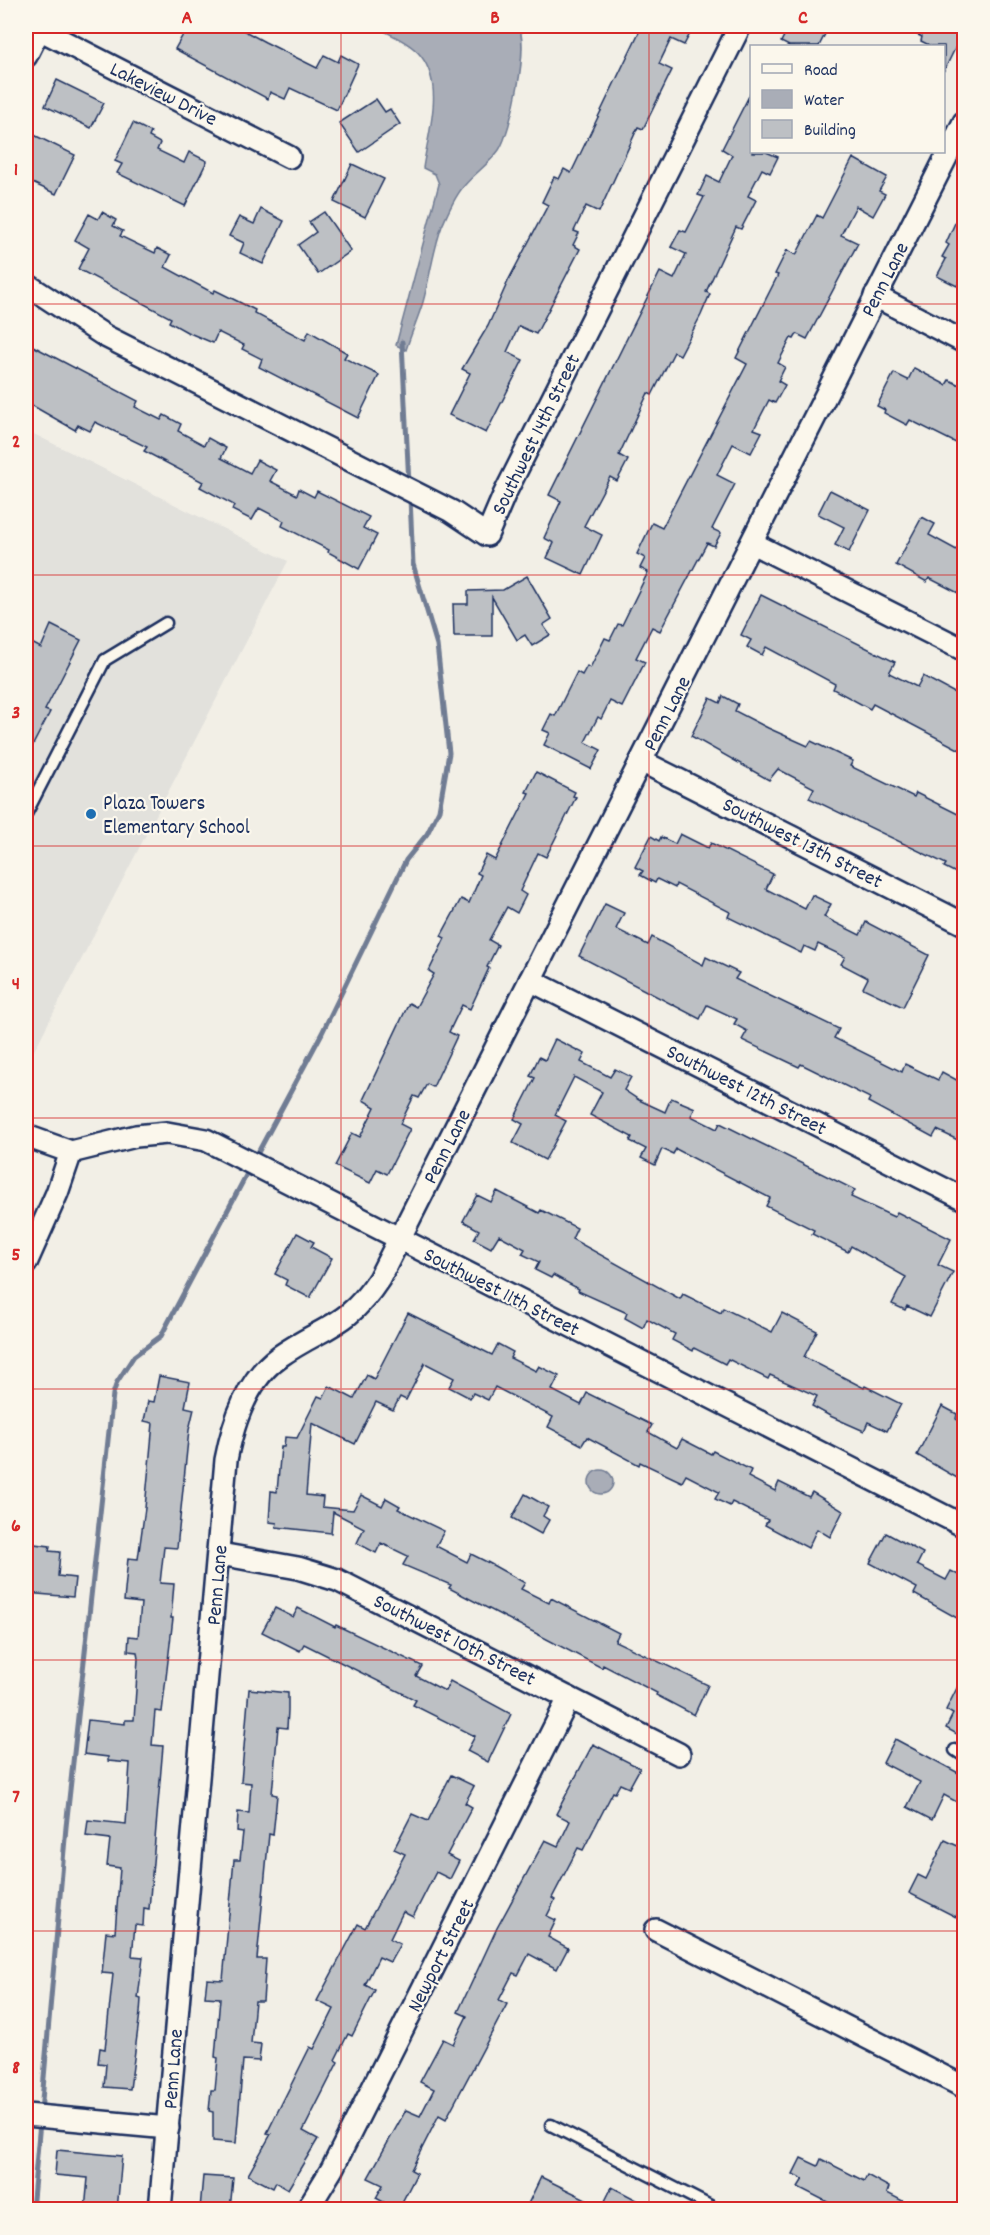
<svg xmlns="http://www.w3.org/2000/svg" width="990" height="2235" font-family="Dekko,sans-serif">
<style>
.built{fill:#e2e1dc}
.water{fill:#a9adb7;stroke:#707b93;stroke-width:1.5}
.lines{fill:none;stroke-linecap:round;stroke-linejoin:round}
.stream{stroke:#707b93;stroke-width:5}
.building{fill:#bdc0c4;stroke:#1b2f5e;stroke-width:1.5}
.lane-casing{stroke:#1b2f5e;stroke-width:15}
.street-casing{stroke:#1b2f5e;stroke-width:26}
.lane{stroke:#fbf7ec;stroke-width:10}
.street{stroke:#fbf7ec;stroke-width:21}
.grid{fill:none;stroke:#d62828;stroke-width:1.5;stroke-opacity:0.55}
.poi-dot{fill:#1f6fb2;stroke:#fbf7ec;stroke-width:2}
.labels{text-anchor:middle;stroke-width:4.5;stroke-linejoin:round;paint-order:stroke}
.street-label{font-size:21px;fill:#1b2f5e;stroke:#fbf7ec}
.poi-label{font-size:21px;fill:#1b2f5e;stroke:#fbf7ec;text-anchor:start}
.neatline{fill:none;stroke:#d62828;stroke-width:2}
.grid-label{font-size:20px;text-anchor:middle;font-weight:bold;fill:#d62828}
</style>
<rect width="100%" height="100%" fill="#f2efe6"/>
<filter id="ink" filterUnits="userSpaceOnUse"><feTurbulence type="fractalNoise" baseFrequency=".0167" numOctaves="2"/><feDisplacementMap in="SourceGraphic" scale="12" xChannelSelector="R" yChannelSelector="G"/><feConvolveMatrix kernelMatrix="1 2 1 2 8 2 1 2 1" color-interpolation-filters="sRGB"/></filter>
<g filter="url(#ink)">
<path class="built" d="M26,430L288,561L26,1066Z"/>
<g class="water">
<path d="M374,26H518C530,43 511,132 499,150C489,164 475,173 464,186C454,197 448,213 442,226C433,251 430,277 423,302C418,318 411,334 406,350L396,345L439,184L435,174L423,168C428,133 445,87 421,56C410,42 389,34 374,26Z"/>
<circle cx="601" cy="1482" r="12"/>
</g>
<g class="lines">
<g class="stream">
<path d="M402,342L409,485"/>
<path d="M254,1160L322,1033L406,860L427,834L439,810L449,753L437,645L413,564L410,498"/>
<path d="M41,2112L66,1827L113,1394L117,1382L134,1356L161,1336L250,1168"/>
<path d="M32,2210L40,2122"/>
</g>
</g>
<g class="building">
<path d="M188,26H239V28L265,42L317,68L324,55L338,62L341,55L358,64L337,110L290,88L285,99L270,92L268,99L175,49Z"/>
<path d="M642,26H694L684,45L671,39L659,64L672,70L643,129L638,127L599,212L586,206L574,231L579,233L573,245L580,249L536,334L519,326L507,352L523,360L486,433L449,415L470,373L462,369L488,326L509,279L548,205L542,202L554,177L559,179L564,169L571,173Z"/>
<path d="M789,26H829L819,46H789L781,42Z"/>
<path d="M899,26H964V30L944,71V46H931L921,41L922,37Z"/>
<path d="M57,80L104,103L91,128L45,106Z"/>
<path d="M752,90V152H766L778,157L770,173L762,169L748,196L756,200L741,229L736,227L706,292L710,294L701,315L680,355L674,352L652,395L648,393L619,455L628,460L617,481L610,477L584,526L602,535L583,575L547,558L554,543L544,538L561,501L549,495L660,272L674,279L686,254L671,247L680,230L686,232L704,197L698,195L707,176L719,182L732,155L722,149Z"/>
<path d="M376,99L385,112L390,109L400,124L359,152L339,123Z"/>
<path d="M133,123L151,132L149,137L160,143L157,150L184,163L189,152L207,161L185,206L117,173L122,164L115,161Z"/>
<path d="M32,134L75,155L56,194L26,180V148Z"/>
<path d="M853,158L887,177L879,191L885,194L873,216L856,206L841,235L858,243L807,339L797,334L794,339L791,338L778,363L785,367L778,381L785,385L775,403L769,400L754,429L762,432L751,453L733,444L717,475L735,484L712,529L721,533L714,546L707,543L660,631L652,627L636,658L645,662L622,707L610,701L601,719L598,717L585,742L601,750L591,769L544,745L550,733L543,730L551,714L555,716L577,672L582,675L587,666L590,668L605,638L610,640L618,624L622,625L648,572L640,568L645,558L637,554L652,523L662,528L747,364L736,358L778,275L775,274L787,250L796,255L817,215L822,218Z"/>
<path d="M352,164L384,179L365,217L334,202Z"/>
<path d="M964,203V272L957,286L937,276L946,259L942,257L949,245L946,243Z"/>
<path d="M261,209L284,221L263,264L240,253L244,243L229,236L239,217L254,224Z"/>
<path d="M102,212L116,220L113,226L123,231L120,236L155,253L157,248L171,255L165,267L213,293L215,290L255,310L254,313L305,340L309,331L347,353L344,358L379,375L358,418L259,367L262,359L242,349L244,345L218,332L213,343L187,332L169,322L171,318L78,269L89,248L75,240L89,214L98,219Z"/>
<path d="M324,212L351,251L318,274L298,245L316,232L309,222Z"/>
<path d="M31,345L138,401L135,407L161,420L164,415L181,424L178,431L204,445L208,438L226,448L221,458L250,473L257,460L276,470L270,481L297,495L299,489L314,497L317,491L369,517L363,528L377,535L359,569L328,552L329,550L282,526L284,521L259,508L252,520L232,510L234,505L200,487L203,482L144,451L147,447L95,422L90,431L78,425L75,430L26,402V355Z"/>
<path d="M914,368L946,385L949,380L964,387V447L910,420L907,425L884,413L885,410L877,406L894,373L908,380Z"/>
<path d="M830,490L870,510L849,552L835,545L844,527L818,514Z"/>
<path d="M922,517L935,524L929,535L964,554V596L929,578L927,582L896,565Z"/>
<path d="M527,576L552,619L543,625L550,635L532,646L525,635L517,640L492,597V636H454L453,604H468V591L503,590Z"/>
<path d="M761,595L895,662L889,673L917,687L923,676L964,698V752L873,704L870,709L833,689L835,684L766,647L762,655L747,647L751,640L741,635Z"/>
<path d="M51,625L81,640L45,710L50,712L26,758V640L41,648Z"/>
<path d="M723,696L738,704L735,711L768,728L808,746L811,741L838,754L853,761L850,766L914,797L916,793L964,817V877L944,867L946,864L809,798L814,788L778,769L769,780L691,736L710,698L720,703Z"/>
<path d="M536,772L575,792L573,796L576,797L546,857L538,853L520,891L526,895L517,913L507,907L489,940L498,945L487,967L489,968L470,1009L462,1005L449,1032L457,1036L433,1087L427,1084L419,1098L414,1096L400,1124L410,1129L387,1174L377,1169L370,1183L335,1166L352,1133L360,1137L375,1107L363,1100L409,1003L416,1007L434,974L429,971L445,938L441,936L461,899L469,903L481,875L477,873L486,855L495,860L529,793L526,792Z"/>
<path d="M680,834L708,848L711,843L773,874L766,889L805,909L812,895L831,904L824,917L860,935L866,922L929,955L903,1007L863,988L868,978L841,964L845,957L818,944L815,951L804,946L801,953L728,917L730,912L676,884L675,888L657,879L655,883L640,875L643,871L635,867L651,836L659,841L661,837L675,844Z"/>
<path d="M605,904L624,913L616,929L648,945L652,937L703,965L706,957L739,973L735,979L839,1029L834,1038L902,1072L905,1064L938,1080L942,1072L964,1084V1143L937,1130L933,1137L868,1102L870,1098L801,1064L799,1067L742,1040L747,1031L734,1024L737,1019L707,1005L700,1019L579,956Z"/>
<path d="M555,1039L585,1054L581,1062L610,1077L615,1069L631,1077L624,1090L639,1100L665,1112L671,1098L695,1108L691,1116L717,1129L720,1123L855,1190L851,1197L894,1217L897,1212L951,1239L938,1265L953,1272L930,1317L907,1306L905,1310L892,1304L906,1277L851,1246L848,1252L812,1234L814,1230L766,1206L770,1198L676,1149L673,1154L662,1149L655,1165L641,1158L646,1149L630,1141L632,1137L590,1115L602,1092L574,1077L555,1115L566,1121L545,1160L513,1143L523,1124L514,1119L535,1078L530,1076L539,1057L545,1060Z"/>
<path d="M497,1191L539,1213L541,1210L577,1228L572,1239L680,1299L683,1294L721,1313L723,1308L772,1332L782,1313L817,1331L804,1357L864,1388L865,1386L901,1404L887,1431L868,1422L864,1431L830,1416L812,1406L817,1396L770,1375L768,1379L728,1359L725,1364L694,1348L693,1351L672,1340L675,1334L647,1319L643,1328L625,1318L627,1313L578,1291L579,1289L553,1275L551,1278L535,1270L539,1262L522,1254L525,1249L499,1235L491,1248L474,1239L479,1230L463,1221L477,1195L491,1202Z"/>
<path d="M297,1233L314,1242L311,1247L332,1258L310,1298L285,1285L287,1280L275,1274Z"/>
<path d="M408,1313L492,1355L498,1344L513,1352L510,1358L536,1371L539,1366L559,1376L552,1390L581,1405L587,1393L652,1425L648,1432L677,1448L682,1439L711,1454L713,1451L751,1470L748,1477L775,1491L779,1482L809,1497L812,1492L843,1511L830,1537L817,1529L808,1548L765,1525L768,1520L732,1502L730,1506L715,1499L719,1492L686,1475L682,1482L640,1462L639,1465L587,1437L582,1445L548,1427L553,1417L495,1387L488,1400L473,1393L470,1398L449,1387L454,1378L425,1363L406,1400L400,1397L393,1410L376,1402L355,1444L312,1423L306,1495L323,1497L322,1507L353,1510L361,1495L382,1506L386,1498L400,1506L398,1509L444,1531L436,1546L467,1562L471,1554L489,1563L525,1583L521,1589L549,1603L551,1598L619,1633L615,1641L708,1685L694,1715L656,1695L657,1693L603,1665L602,1668L449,1588L451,1585L403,1565L408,1556L381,1543L376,1553L357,1543L364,1528L333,1512L331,1533L276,1527L277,1523L269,1522L271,1491L277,1492L281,1447H284L285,1437L297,1438L318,1396L323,1398L329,1386L354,1399L367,1375L374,1379Z"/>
<path d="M159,1376L190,1382L185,1407L194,1409L189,1430L177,1548L164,1547L160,1583L174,1584L171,1618H173L162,1712L155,1711L152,1745L163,1746L149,1909L144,1908L143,1926L135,1925L132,1956L143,1957L138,1998L141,1999L140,2013L130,2089L104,2087L106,2064L98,2063L100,2048L105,2049L113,1974L102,1973L106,1932L115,1933L120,1868L107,1866L110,1839L86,1836L88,1820L126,1824L130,1763L108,1761V1757L84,1754L88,1720L125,1724V1720H134L138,1659L137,1652L128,1651L129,1636L138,1637L141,1603L124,1601L128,1558L138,1559L145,1508L153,1423L144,1421L148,1401L154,1402Z"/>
<path d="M942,1406L957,1414L956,1419L964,1424V1482L917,1455Z"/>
<path d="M525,1494L548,1507L543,1516L549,1520L541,1534L512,1518Z"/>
<path d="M886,1533L923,1553L917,1565L946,1580L951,1571L964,1578V1622L914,1594L917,1588L870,1563Z"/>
<path d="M26,1543L50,1546L49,1551L60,1552L58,1576L75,1578L73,1597L26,1593Z"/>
<path d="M275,1608L293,1617L298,1608L335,1627L336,1625L422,1666L416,1676L445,1691L450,1681L511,1714L488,1762L467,1751L475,1736L413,1705L416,1700L304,1644L300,1651L262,1632Z"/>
<path d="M964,1674V1738L946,1728L953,1714L946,1710Z"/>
<path d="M249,1689L288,1693V1710L287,1728L278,1727L272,1794L277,1795L275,1816L273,1835L269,1834L257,1959H266L263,2001H255L251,2043L261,2044L259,2061L243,2060L236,2143L213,2141V2112L209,2111L211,2090H215L218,2058L215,2057L220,1998L205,1997L207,1979L223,1980L234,1860H240L243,1832L237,1831L238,1812L249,1813L251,1783L241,1782Z"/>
<path d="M895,1739L964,1776V1806L944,1795L932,1820L907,1807L920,1782L883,1763Z"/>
<path d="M593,1744L640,1768L629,1788L620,1784L615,1793L613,1792L583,1850L578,1848L552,1898L555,1900L547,1916L556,1920L548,1937L568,1948L557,1969L529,1954L518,1975L513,1973L499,2000L507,2004L446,2119L439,2115L411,2170L417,2173L398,2210L376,2198L383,2185L368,2178L406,2110L420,2116L434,2089L420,2082L443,2039L453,2044L467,2016L458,2012L497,1928L545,1840L558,1846L570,1821L556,1814Z"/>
<path d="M451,1775L474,1786L465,1803L472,1807L447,1855L459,1861L450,1879L436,1872L413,1917L403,1912L390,1939L400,1944L390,1962L379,1957L365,1985L375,1990L352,2036L348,2034L335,2060L338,2062L303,2131L318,2139L288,2189L276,2182L273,2188L248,2175L271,2134L267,2133L310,2047L314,2049L334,2009L317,2001L358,1924L365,1928L405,1854L394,1849L412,1814L428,1821Z"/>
<path d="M945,1840L964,1849V1901L956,1917L909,1893L918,1875L926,1879Z"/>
<path d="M57,2150L122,2156L117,2210H85L88,2178L55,2175Z"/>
<path d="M801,2158L818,2166L821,2159L864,2181L867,2175L889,2187L887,2193L920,2210H843L798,2187L803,2179L793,2174Z"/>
<path d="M203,2176L233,2178L230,2210L200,2209Z"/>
<path d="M541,2177L602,2207L612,2187L656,2210H539L528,2204Z"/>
</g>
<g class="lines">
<defs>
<g id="lane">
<path d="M26,814L105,660L166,623"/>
<path d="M955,1750L964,1756"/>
<path d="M551,2125L718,2210"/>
</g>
<g id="street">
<path d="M39,29L289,157"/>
<path d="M26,56L41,26"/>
<path d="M26,284L105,336L451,511L487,535L504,495L740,26"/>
<path d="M875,296L964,342"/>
<path d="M752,543L964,650"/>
<path d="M641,761L964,924"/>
<path d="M530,980L964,1199"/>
<path d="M26,1136L71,1152L136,1136L167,1133L206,1140L964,1526"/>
<path d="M26,1263L57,1193L71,1152"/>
<path d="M220,1554L298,1568L337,1580L679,1754"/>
<path d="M656,1930L964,2087"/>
<path d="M26,2115L168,2128"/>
<path d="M160,2210L226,1460C233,1423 247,1379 280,1356C323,1326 347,1328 379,1279L964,122"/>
<path d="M307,2210L332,2169L569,1698"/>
</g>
</defs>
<use href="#lane" class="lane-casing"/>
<use href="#street" class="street-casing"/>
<use href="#lane" class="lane"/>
<use href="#street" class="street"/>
</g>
</g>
<path class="grid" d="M341,26V2210M649,26V2210M26,304H964M26,575H964M26,846H964M26,1118H964M26,1389H964M26,1660H964M26,1931H964"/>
<circle class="poi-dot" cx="91" cy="814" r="6"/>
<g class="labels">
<g class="street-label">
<text transform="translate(164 93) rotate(27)" y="7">Lakeview Drive</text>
<text transform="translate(884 279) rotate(-63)" y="7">Penn Lane</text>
<text transform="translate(535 434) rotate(-64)" y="7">Southwest 14th Street</text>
<text transform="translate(666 713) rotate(-63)" y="7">Penn Lane</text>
<text transform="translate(803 842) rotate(27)" y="7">Southwest 13th Street</text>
<text transform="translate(747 1089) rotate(27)" y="7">Southwest 12th Street</text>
<text transform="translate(446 1146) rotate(-63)" y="7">Penn Lane</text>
<text transform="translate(502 1291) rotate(27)" y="7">Southwest 11th Street</text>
<text transform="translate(216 1585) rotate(-85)" y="7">Penn Lane</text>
<text transform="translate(455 1639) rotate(27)" y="7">Southwest 10th Street</text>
<text transform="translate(440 1955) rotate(-63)" y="7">Newport Street</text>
<text transform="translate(172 2069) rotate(-86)" y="7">Penn Lane</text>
</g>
<g class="poi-label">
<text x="103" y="809">Plaza Towers<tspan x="103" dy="24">Elementary School</tspan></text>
</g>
</g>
<rect width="990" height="2235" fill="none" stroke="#fbf7ec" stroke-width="66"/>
<rect x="750" y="45" width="195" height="108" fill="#fbf7ec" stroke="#a1a7b3" stroke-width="1.5"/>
<rect x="762" y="64" width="30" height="9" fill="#fbf7ec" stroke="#a1a7b3" stroke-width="1.5"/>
<text x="804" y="75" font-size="18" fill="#1b2f5e">Road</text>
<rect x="762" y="90" width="30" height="18" fill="#a9adb7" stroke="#a1a7b3" stroke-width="1.5"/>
<text x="804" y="105" font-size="18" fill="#1b2f5e">Water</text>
<rect x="762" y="120" width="30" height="18" fill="#bdc0c4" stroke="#a1a7b3" stroke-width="1.5"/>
<text x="804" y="135" font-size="18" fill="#1b2f5e">Building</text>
<rect x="33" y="33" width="924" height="2169" class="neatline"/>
<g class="grid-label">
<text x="187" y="23">A</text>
<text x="495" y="23">B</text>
<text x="803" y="23">C</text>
<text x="16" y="175">1</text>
<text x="16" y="447">2</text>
<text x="16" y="718">3</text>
<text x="16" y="989">4</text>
<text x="16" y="1260">5</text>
<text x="16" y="1531">6</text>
<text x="16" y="1802">7</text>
<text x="16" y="2073">8</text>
</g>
</svg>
